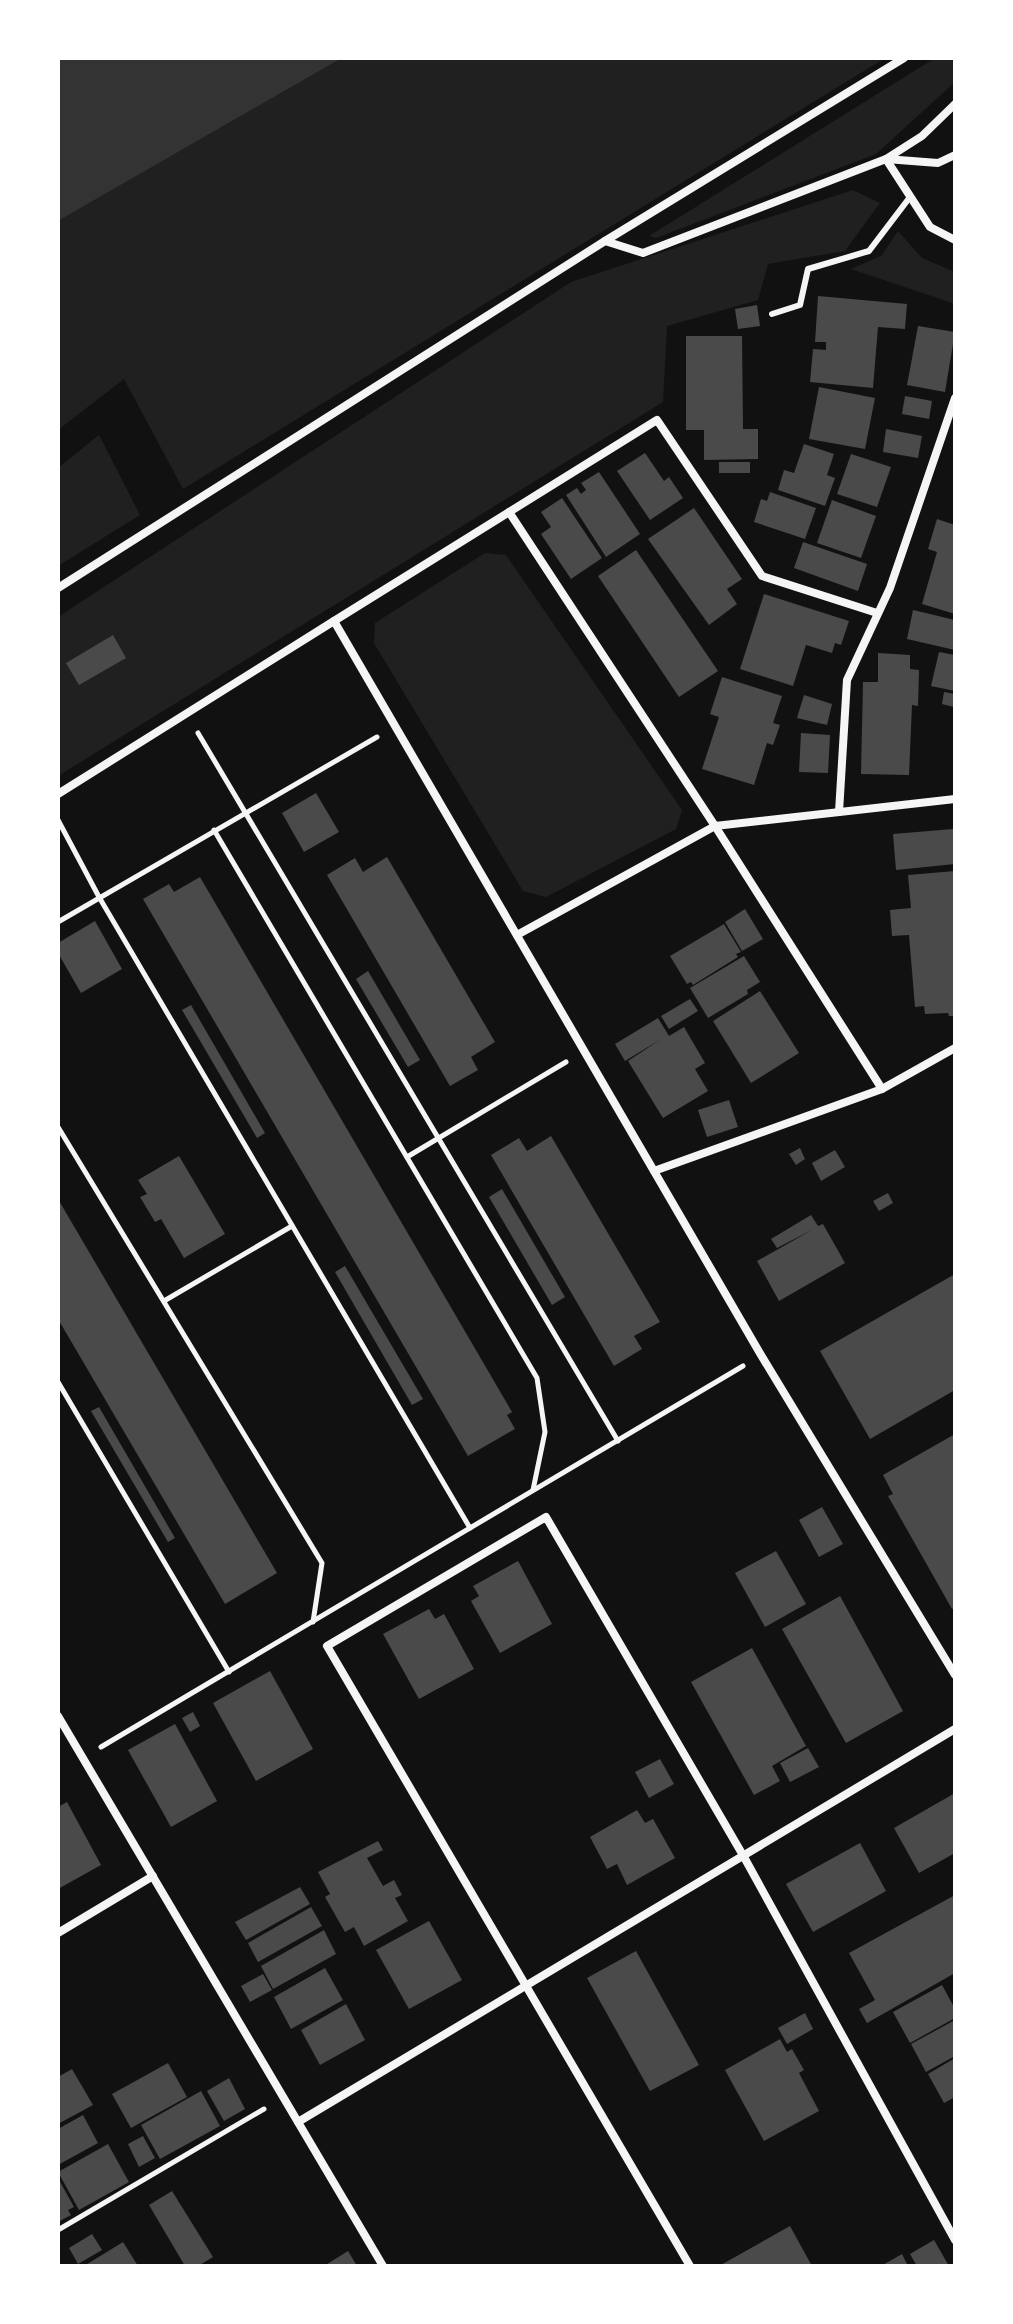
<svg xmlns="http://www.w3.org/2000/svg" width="1013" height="2324" font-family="'Fira Sans',sans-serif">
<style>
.green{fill:#202020}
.water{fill:#333}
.building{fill:#4a4a4a}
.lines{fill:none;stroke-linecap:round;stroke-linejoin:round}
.path{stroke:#f5f5f5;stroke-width:5}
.service{stroke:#f5f5f5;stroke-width:6}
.minor{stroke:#f5f5f5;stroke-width:8}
</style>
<rect width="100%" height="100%" fill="#111"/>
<g class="green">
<path d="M342,58H885L183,489L124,379L58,430V221Z"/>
<path d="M935,58H955V82L876,154L656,238L649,236Z"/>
<path d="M853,190L880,203L845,251L768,264L758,300L667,326L663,402L58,776V617L571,282Z"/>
<path d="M898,231L922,258L955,272V304L851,269L881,256Z"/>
<path d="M99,435L140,515L58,566V468Z"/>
<path d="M485,553L506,555L682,810L676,829L546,897L523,891L374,643L375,623Z"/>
</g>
<path class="water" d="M58,58H342L58,221Z"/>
<g class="building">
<path d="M818,296L907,304L905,329L878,327L873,388L810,382L813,349L826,350V342H815Z"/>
<path d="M757,305L760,326L738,329L735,309Z"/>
<path d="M918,326L955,332L945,392L907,385Z"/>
<path d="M686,336H742L743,429H758V459L704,460V430H686Z"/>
<path d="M819,387L875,398L865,449L809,439Z"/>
<path d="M905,396L932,401L929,419L902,414Z"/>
<path d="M886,429L922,436L918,458L883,452Z"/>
<path d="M804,444L834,454L827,475L835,478L825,506L778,490L784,470L794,473Z"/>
<path d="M645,453L664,481L669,477L683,498L650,520L617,471Z"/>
<path d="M851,454L891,467L877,507L837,494Z"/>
<rect x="719" y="462" width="31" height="11"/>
<path d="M599,472L640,534L606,557L566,495L577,488L581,494L586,490L581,483Z"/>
<path d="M770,492L816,508L805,539L754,522L761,499L767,501Z"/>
<path d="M562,498L602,558L571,579L541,534L551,527L541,512Z"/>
<path d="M832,500L876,516L861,558L817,543Z"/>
<path d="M694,508L742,579L727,589L737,604L709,625L648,539Z"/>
<path d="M937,519L955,525V614L922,604L937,552L928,549Z"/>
<path d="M803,542L867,564L858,591L794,568Z"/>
<path d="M636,550L718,671L679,697L598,576Z"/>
<path d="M764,594L849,621L841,645L835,643L832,653L806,645L793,686L740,669Z"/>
<path d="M913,610L955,620V650L907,639Z"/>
<path d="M113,635L126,658L79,685L66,663Z"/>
<path d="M939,652L955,655V691L931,686Z"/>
<path d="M878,653L910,655V669L919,670L918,706L912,705L909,775L861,774L863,682H878Z"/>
<path d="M722,677L782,696L773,723L780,725L773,745L767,743L754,785L702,769L719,717L710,714Z"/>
<path d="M944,692L955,694L954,707L942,704Z"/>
<path d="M804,695L832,704L827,725L797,718Z"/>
<path d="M801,733L830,735L828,773L799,772Z"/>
<path d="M316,793L339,832L304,852L282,813Z"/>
<path d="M953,829L955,864L896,870L893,834Z"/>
<path d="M387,857L495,1042L471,1057L478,1070L450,1086L327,875L355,858L363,872Z"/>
<path d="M955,871V1016H949L948,1013L925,1014L924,1006L915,1007L909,935L892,936L890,910L911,908L908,875Z"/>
<path d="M200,877L512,1412L507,1415L515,1429L468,1456L143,899L169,884L174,892Z"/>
<path d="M745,909L763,939L742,951L725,922Z"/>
<path d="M95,921L122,969L81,993L58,953V943Z"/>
<path d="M724,924L741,952L736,954L738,957L693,985L691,982L687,984L670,956Z"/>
<path d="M744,956L760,982L747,990L748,994L708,1018L690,988Z"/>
<path d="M368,971L420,1060L408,1067L356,979Z"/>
<path d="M760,991L799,1053L751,1083L713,1021Z"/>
<path d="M690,999L698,1011L669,1029L661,1016Z"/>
<path d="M191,1005L265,1133L257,1138L182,1010Z"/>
<path d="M658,1018L669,1036L684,1027L705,1063L695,1069L708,1091L663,1118L628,1061L661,1039L625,1061L615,1044Z"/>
<path d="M729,1100L738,1127L707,1137L698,1110Z"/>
<path d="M551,1136L660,1322L634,1336L642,1349L614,1366L491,1155L519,1138L527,1151Z"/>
<path d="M800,1148L805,1159L796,1165L789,1154Z"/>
<path d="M835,1150L845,1167L821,1181L812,1163Z"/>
<path d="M179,1156L225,1234L184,1258L161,1219L155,1222L140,1197L147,1194L138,1180Z"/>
<path d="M502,1189L565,1297L552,1305L489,1197Z"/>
<path d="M888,1193L893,1203L879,1211L873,1201Z"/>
<path d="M58,1199L277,1573L225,1604L58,1319Z"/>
<path d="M811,1215L818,1226L823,1224L845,1263L779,1301L757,1261L812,1230L777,1248L771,1239Z"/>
<path d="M345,1266L423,1399L412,1405L335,1272Z"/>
<path d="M955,1274V1390L870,1439L820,1351Z"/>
<path d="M99,1407L175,1538L168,1542L91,1411Z"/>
<path d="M955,1434V1608L952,1609L888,1496L893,1494L883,1475Z"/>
<path d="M822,1507L843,1544L819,1557L799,1520Z"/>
<path d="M776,1551L806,1604L765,1627L735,1573Z"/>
<path d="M518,1561L552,1624L500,1653L471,1601L479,1596L473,1586Z"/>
<path d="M840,1596L903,1711L846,1743L782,1629Z"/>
<path d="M429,1609L435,1619L444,1614L474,1669L419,1699L383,1634Z"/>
<path d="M752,1648L806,1746L772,1766L780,1781L754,1795L691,1682Z"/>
<path d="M270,1671L313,1749L256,1781L213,1703Z"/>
<path d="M193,1712L200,1726L190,1732L182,1718Z"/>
<path d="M175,1724L217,1801L171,1827L128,1750Z"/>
<path d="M808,1748L819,1767L790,1782L780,1763Z"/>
<path d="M660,1759L674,1784L649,1798L635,1772Z"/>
<path d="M955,1793V1853L919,1873L894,1828Z"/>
<path d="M67,1802L101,1865L58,1889V1807Z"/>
<path d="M637,1810L645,1823L653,1819L675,1858L627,1885L617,1864L607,1869L590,1837Z"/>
<path d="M378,1841L383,1850L367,1858L383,1886L394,1880L402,1895L395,1898L408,1921L364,1946L354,1927L345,1932L325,1897L330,1894L318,1872Z"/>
<path d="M860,1843L886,1891L813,1932L786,1884Z"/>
<path d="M300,1887L310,1904L246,1940L235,1922Z"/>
<path d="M955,1895V1973L867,2023L859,2009L875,2000L849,1953Z"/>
<path d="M311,1907L322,1926L258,1962L248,1943Z"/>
<path d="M429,1921L462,1980L409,2009L376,1950Z"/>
<path d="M324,1930L336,1954L273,1989L261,1966Z"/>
<path d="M636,1951L699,2065L650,2091L587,1978Z"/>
<path d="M325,1968L343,2000L291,2029L274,1997Z"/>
<path d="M263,1974L272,1990L250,2002L241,1986Z"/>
<path d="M942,1985L955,2009V2018L910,2043L893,2012Z"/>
<path d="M346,2004L365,2040L320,2065L301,2030Z"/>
<path d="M805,2013L813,2029L787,2044L778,2028Z"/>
<path d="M955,2020V2056L926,2072L911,2044Z"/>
<path d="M780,2039L787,2052L792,2049L804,2070L799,2073L819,2111L764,2141L725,2070Z"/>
<path d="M955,2058V2097L944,2103L928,2074Z"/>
<path d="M168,2063L187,2097L131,2128L112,2094Z"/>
<path d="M72,2069L93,2105L58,2124V2077Z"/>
<path d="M229,2078L245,2109L224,2121L207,2091Z"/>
<path d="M201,2091L220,2126L160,2159L141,2125Z"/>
<path d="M83,2115L98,2143L58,2165V2129Z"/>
<path d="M143,2136L155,2158L139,2167L128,2144Z"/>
<path d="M108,2144L129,2182L79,2210L58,2172Z"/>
<path d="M58,2178L74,2207L68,2210L71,2215L58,2222Z"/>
<path d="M172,2191L213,2257L198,2266H185L149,2205Z"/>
<path d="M790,2226L812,2266H719Z"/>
<path d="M92,2234L102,2250L78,2264L69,2248Z"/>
<path d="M934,2240L949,2266H917L910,2254Z"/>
<path d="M123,2242L138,2266H84Z"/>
<path d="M348,2251L357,2266H324Z"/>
<path d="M902,2254L908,2266H881Z"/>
</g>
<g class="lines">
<g class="path">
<path d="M198,733L618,1441"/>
<path d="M58,820L99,897L470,1528"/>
<path d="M214,830L537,1378L545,1432L533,1490"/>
<path d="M58,922L377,737"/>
<path d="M58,1127L322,1563L313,1622"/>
<path d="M407,1157L566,1062"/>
<path d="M164,1301L292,1226"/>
<path d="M58,1382L229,1672"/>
<path d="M101,1747L743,1366"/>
<path d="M58,2230L264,2109"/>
</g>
<path class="service" d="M772,314L800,305L808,269L869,251L910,197"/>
<g class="minor">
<path d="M955,104L922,136L886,159L930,227L955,240"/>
<path d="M605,241L643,253L886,159L938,163L955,155"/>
<path d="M509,512L715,826L882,1089"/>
<path d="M58,588L605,241L904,58"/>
<path d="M334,621L657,420L762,576L877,613"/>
<path d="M58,794L334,621L761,1355L955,1675"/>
<path d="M839,812L847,680L890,588L955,398"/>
<path d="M517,935L715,826L955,799"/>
<path d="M654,1171L882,1089L955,1048"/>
<path d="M58,1716L383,2266"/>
<path d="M58,1933L153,1876"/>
<path d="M298,2122L955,1729"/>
<path d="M690,2266L327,1646L546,1517L744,1857L955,2240"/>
</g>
</g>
<rect width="1013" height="2324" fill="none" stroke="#ffffff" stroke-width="120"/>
</svg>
